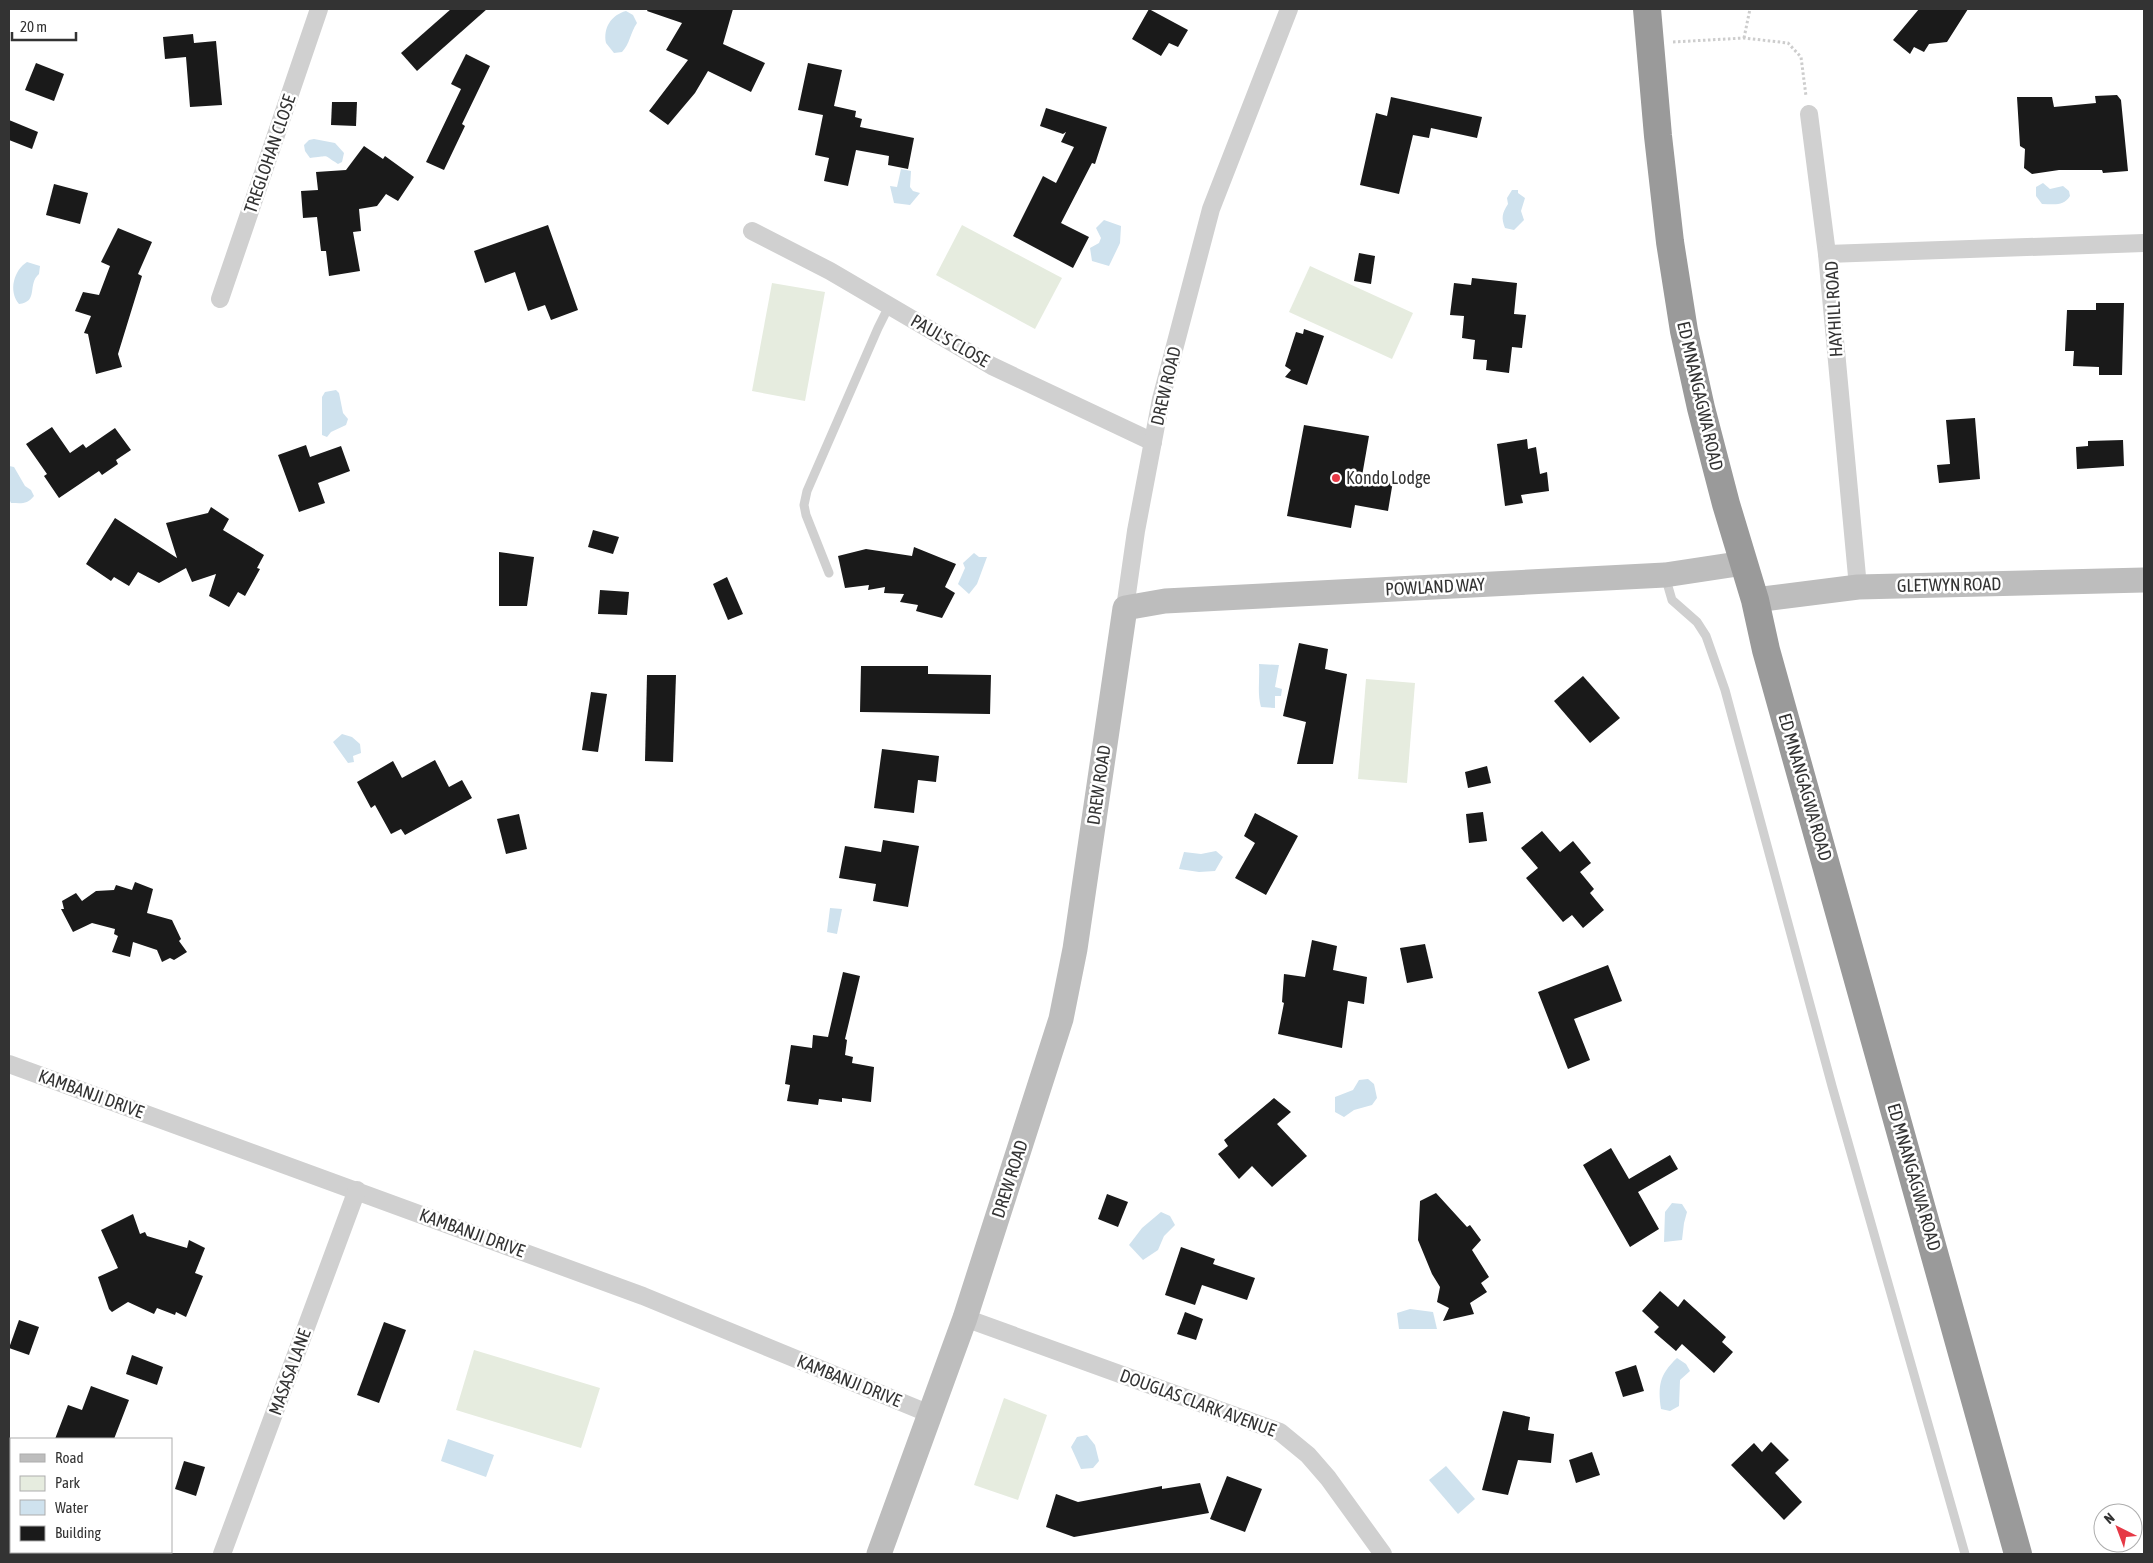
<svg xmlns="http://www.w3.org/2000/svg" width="2153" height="1563" font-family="'Asap Condensed',sans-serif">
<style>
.green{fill:#e6ecdf}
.water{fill:#cfe2ee}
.building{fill:#1a1a1a}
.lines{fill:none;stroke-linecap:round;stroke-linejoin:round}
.path{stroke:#cdcdcd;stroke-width:3;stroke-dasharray:2.5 2.5;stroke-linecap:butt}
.lane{stroke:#d0d0d0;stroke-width:9}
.street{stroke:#d0d0d0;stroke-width:18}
.secondary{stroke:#bdbdbd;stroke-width:25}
.highway{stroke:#9a9a9a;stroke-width:28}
.poi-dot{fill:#e63946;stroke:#fff;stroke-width:2}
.labels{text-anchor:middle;stroke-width:5;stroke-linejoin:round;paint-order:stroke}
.street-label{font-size:18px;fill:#333;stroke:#fff}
.poi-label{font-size:18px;fill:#333;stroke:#fff;text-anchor:start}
</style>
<rect width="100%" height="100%" fill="#fff"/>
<g class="green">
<path d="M962,225L1062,278L1035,329L936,275Z"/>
<path d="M1310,266L1413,313L1392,359L1289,312Z"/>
<path d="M772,283L825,292L805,401L752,391Z"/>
<path d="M1366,679L1415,683L1407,783L1358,779Z"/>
<path d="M474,1350L600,1388L581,1448L456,1410Z"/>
<path d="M1004,1398L1047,1415L1018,1500L974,1485Z"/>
</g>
<g class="water">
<path d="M626,11L633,15L637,23C630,33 630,44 622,52L614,53L606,43C603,28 611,15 626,11Z"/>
<path d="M314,139L335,143L344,153L342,162L338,164C321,154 332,156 310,158L305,151L304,145L309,140Z"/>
<path d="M901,169L911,171L910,187L913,191L920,193L910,205L894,203L890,186L897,187Z"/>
<path d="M2043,183L2050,189L2063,186L2069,191L2070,196C2063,207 2054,204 2042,204L2036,196V187Z"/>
<path d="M1512,190H1518V193L1525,198L1521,211L1524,220L1514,230L1505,228C1501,218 1502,213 1508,204L1507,198Z"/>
<path d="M1104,220L1121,226L1120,243L1109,266L1092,261L1090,248L1099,243L1101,238L1096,228Z"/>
<path d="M27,262L40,266L39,274C27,284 39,302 19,304C8,291 14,270 27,262Z"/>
<path d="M336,390L339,393L343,413L348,419L346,425L331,432L327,437L322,435V397L325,392Z"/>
<path d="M9,466L14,467L25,486L31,490L34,496C27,505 21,503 11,503L9,499Z"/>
<path d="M974,553L979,557H987L977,584L969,594L958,584L965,568L963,563Z"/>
<path d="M1259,664L1279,665L1275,687L1282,689L1281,696H1275V708L1261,707C1257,693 1260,679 1259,664Z"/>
<path d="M342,734L352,737L360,744L361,753L353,756L354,762L348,763L333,742Z"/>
<path d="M1216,851L1223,857L1215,871L1199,872L1179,869L1184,852L1201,854Z"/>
<path d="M830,908L842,909L837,934L827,932Z"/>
<path d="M1368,1079L1374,1084L1377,1098L1372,1105L1354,1110L1344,1117L1335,1112V1097L1353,1090L1359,1080Z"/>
<path d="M1672,1203L1682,1204L1687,1212L1684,1223L1682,1240L1664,1242L1665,1212Z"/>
<path d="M1161,1212L1170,1216L1175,1225L1164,1236L1158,1250L1143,1260L1129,1245L1142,1228Z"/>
<path d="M1410,1309L1433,1312L1437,1329H1399L1397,1313Z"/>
<path d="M1677,1358L1686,1364L1690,1371L1680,1380L1679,1406L1670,1411L1661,1409C1658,1386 1659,1375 1677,1358Z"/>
<path d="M1087,1435L1095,1445L1099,1461L1093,1468L1081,1469L1071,1447L1077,1437Z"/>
<path d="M448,1439L494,1455L486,1477L441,1461Z"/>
<path d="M1446,1466L1475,1499L1458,1514L1429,1480Z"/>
</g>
<g class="building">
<path d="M451,9H487L417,71L401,53Z"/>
<path d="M648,9H733L723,44L765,63L751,92L708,71L695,93L668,125L649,111L688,60L666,50L682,23L647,11Z"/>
<path d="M1149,9L1188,30L1178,47L1169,43L1161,56L1132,39Z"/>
<path d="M1919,9H1968L1947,42L1929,44L1924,52L1914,47L1910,54L1893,40Z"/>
<path d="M193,34L194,43L216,41L222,105L190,107L186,57L165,59L163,37Z"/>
<path d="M466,54L490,66L462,124L465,126L444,170L426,162L461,89L451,84Z"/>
<path d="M36,63L64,74L54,101L25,90Z"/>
<path d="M808,63L842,70L834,106L856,111L855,117L862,119L860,127L914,138L908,169L888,165L889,156L856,150L848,186L824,181L829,158L815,155L823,115L798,110Z"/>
<path d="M2117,95L2121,100L2128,171L2103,173L2102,170H2059L2032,174L2024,168L2025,149L2020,146L2017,97H2052L2054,107L2096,103L2095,96Z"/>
<path d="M1391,97L1482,117L1477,138L1431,128L1429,138L1413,135L1399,194L1360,185L1376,113L1387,116Z"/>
<path d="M332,102H357L356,126L331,125Z"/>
<path d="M1046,108L1107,127L1095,164L1092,163L1061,223L1089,237L1073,268L1013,236L1043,176L1056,183L1074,147L1061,142L1066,132L1063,134L1040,126Z"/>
<path d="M9,120L38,132L32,149L9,140Z"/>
<path d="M364,146L383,159L385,156L414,177L398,201L386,194L377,206L359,209L361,231L353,232L360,271L329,276L326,251H321L317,217L303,218L301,191L318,190L316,172L346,170Z"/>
<path d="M54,184L88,193L80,224L46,215Z"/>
<path d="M548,225L578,310L551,320L545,305L528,311L515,272L485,283L474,251Z"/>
<path d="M118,228L152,242L138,274L142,276L118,354L122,367L96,374L88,334L84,333L91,316L75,311L83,292L99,295L110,266L101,262Z"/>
<path d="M1359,253L1375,256L1371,284L1354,281Z"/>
<path d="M1472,278L1517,283L1514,314L1526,315L1522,348L1512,347L1509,373L1486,370L1487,360L1473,359L1475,340L1462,338L1464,316L1450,315L1454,283L1471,285Z"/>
<path d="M2096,303H2124L2122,375H2099V367L2073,366L2074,351H2065L2067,310H2096Z"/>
<path d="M1304,329L1324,336L1307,385L1285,377L1291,370L1285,366L1296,332L1303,334Z"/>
<path d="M1975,418L1980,479L1939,483L1937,465L1950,464L1946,420Z"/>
<path d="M1304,425L1369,436L1362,476L1393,481L1388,511L1355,505L1351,528L1287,516Z"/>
<path d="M52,427L70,453L83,444L86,448L115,428L131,450L116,460L118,464L102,475L99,471L59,498L44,476L47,474L26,444Z"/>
<path d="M1527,439L1528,449L1536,447L1540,474L1547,472L1549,491L1521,495L1523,503L1505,506L1497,444Z"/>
<path d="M2123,440L2124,466L2077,469L2076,447L2088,446V441Z"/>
<path d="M306,445L310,457L341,446L350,471L318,483L325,503L299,512L278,455Z"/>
<path d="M211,507L229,519L223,530L264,555L257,568L260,569L245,596L238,592L229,607L209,596L216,574L192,582L186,568L159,583L138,572L129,586L114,577L111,581L86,564L115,518L177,558L166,523L208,513Z"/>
<path d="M593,530L619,537L613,554L588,547Z"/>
<path d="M914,547L956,564L945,587L955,593L942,618L916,611L918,605L900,602L904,594L884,593L885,587L868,590L869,585L845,588L838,556L866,549L912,556Z"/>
<path d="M499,552L534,557L527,606H499Z"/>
<path d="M727,577L743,614L728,620L713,584Z"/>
<path d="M600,590L629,592L627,615L598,614Z"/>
<path d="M1299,643L1328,649L1325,669L1347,674L1333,764H1297L1306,722L1283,716Z"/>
<path d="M861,666H928V674L991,675L990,714L860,712Z"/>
<path d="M647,675H676L673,762L645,761Z"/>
<path d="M1583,676L1620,718L1590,743L1554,701Z"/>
<path d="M591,692L607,694L598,752L582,750Z"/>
<path d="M882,749L939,756L936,782L918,780L914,813L874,808Z"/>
<path d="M435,760L449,787L462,780L472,798L405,835L401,829L391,834L375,805L371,808L357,782L393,761L402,778Z"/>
<path d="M1487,766L1491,783L1468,788L1465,772Z"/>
<path d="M1483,812L1487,841L1469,843L1466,814Z"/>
<path d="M1255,813L1298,836L1266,895L1235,878L1255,843L1244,836Z"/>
<path d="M519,814L527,849L506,854L497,819Z"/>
<path d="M1542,831L1560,852L1573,841L1591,863L1580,872L1594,889L1590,893L1604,910L1583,928L1572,915L1563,922L1526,878L1538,868L1521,848Z"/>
<path d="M883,840L919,846L908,907L873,901L876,884L839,878L845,846L881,852Z"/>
<path d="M135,882L153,889L147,913L172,920L181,939L179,941L187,952L174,960L170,958L162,962L157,950L133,942L130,957L112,952L118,936L114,934L115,929L92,923L73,932L61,909H64L62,901L76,893L82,901L96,891L114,890L116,885L132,890Z"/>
<path d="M1312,940L1337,946L1333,970L1367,977L1364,1004L1348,1001L1342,1048L1278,1034L1284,1003L1282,1002L1284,974L1305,977Z"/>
<path d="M1425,944L1433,978L1407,983L1400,948Z"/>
<path d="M1608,965L1622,1001L1574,1019L1590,1060L1568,1069L1538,992Z"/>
<path d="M843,972L860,976L845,1039L847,1040L845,1055L853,1057L852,1063L874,1067L871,1102L842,1098V1102L819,1099L818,1105L787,1101L790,1085L785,1084L791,1045L812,1048L813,1035L828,1037Z"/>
<path d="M1274,1098L1291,1112L1277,1124L1307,1156L1272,1187L1252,1166L1239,1179L1218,1154L1228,1146L1224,1140Z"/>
<path d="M1611,1148L1629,1179L1670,1155L1678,1169L1638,1192L1659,1229L1630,1247L1583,1165Z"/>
<path d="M1436,1193L1467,1227L1470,1225L1481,1240L1472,1250L1489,1277L1481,1283L1487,1292L1470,1303L1474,1314L1443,1321L1449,1308L1437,1302L1440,1287L1432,1274L1418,1240L1420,1201Z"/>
<path d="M1107,1194L1128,1202L1118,1227L1098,1219Z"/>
<path d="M133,1214L140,1234L145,1232L147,1236L187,1248L189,1240L205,1248L195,1273L203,1276L186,1317L176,1312L175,1315L157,1308L154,1314L128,1302L112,1312L109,1309L98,1277L118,1268L101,1230Z"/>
<path d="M1181,1247L1215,1259L1213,1264L1255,1278L1247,1300L1202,1285L1195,1305L1165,1295Z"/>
<path d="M1660,1291L1678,1307L1684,1299L1726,1337L1722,1342L1733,1352L1714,1373L1682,1344L1676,1351L1654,1332L1659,1327L1642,1311Z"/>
<path d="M1185,1312L1203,1319L1196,1340L1177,1334Z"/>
<path d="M19,1320L39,1327L29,1355L9,1348Z"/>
<path d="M384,1322L406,1330L379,1403L357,1395Z"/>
<path d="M132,1355L163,1367L157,1385L126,1374Z"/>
<path d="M1636,1365L1644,1391L1623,1397L1615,1372Z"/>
<path d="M91,1386L129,1400L114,1439H55L68,1405L82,1410Z"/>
<path d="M1503,1411L1530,1417L1528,1430L1554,1434L1551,1463L1518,1460L1508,1495L1482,1490Z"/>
<path d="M1771,1442L1789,1460L1775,1473L1802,1502L1784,1520L1731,1465L1754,1443L1762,1452Z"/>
<path d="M1592,1452L1600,1475L1576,1483L1569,1460Z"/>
<path d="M184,1461L205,1467L196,1496L175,1489Z"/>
<path d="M1227,1476L1262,1489L1245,1532L1210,1519Z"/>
<path d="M1200,1483L1209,1513L1074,1537L1046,1527L1056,1494L1078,1502L1162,1486V1489Z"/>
</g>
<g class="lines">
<g class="path">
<path d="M1744,38L1750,9"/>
<path d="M1673,42L1744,38L1788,43L1801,57L1806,96"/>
</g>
<g class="lane">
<path d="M829,573L806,515L804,505L807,491L878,328L889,306"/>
<path d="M1665,576L1672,600L1697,622L1706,636L1725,690L1832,1086L1965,1554"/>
</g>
<g class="street">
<path d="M1809,114L1827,254"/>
<path d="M752,231L830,271L992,366L1153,442"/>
<path d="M220,299L319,9"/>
<path d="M1858,587L1827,254L2144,243"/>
<path d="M1125,608L1136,531L1161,399L1211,209L1289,9"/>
<path d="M9,1064L643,1296L930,1414"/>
<path d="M965,1318L1280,1432L1308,1455L1328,1478L1383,1554"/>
<path d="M222,1554L357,1190"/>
</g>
<g class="secondary">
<path d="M1755,600L1858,587L2144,580"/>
<path d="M879,1554L965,1318L1061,1019L1075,949L1125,608L1165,601L1665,575L1744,563"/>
</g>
<path class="highway" d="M1647,9L1658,136L1670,242L1684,331L1701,408L1726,504L1755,600L1766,650L2018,1554"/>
</g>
<circle class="poi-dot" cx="1336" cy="478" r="5"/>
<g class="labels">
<g class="street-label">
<text transform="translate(270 154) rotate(-71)" y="6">TREGLOHAN CLOSE</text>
<text transform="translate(1834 309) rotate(-93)" y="6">HAYHILL ROAD</text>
<text transform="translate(950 341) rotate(30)" y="6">PAUL'S CLOSE</text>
<text transform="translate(1166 386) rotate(-77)" y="6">DREW ROAD</text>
<text transform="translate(1700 396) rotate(77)" y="6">ED MNANGAGWA ROAD</text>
<text transform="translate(1949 585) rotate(-1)" y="6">GLETWYN ROAD</text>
<text transform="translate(1435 587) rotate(-3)" y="6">POWLAND WAY</text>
<text transform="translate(1099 785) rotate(-82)" y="6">DREW ROAD</text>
<text transform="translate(1805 787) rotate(74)" y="6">ED MNANGAGWA ROAD</text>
<text transform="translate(91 1094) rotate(20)" y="6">KAMBANJI DRIVE</text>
<text transform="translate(1914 1177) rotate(74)" y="6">ED MNANGAGWA ROAD</text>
<text transform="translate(1010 1179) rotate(-72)" y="6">DREW ROAD</text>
<text transform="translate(472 1233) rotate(20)" y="6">KAMBANJI DRIVE</text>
<text transform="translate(290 1372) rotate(-70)" y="6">MASASA LANE</text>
<text transform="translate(849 1381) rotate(22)" y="6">KAMBANJI DRIVE</text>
<text transform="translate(1198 1403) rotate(20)" y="6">DOUGLAS CLARK AVENUE</text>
</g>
<g class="poi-label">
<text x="1346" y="484">Kondo Lodge</text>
</g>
</g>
<rect width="2153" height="1563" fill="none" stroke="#333333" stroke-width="20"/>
<rect x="10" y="1438" width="162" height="115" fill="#ffffff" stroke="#adadad"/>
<rect x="20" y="1454" width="25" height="8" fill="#bdbdbd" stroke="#adadad"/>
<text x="55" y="1463" font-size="15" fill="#333333">Road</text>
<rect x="20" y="1476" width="25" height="15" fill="#e6ecdf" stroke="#adadad"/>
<text x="55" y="1488" font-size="15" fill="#333333">Park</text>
<rect x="20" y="1500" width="25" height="15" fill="#cfe2ee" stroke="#adadad"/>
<text x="55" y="1513" font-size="15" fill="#333333">Water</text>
<rect x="20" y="1526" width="25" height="15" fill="#1a1a1a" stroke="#adadad"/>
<text x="55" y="1538" font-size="15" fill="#333333">Building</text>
<g transform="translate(2118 1528) rotate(318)"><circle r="24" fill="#ffffff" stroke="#adadad"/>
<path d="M0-4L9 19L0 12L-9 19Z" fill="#e63946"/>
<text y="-8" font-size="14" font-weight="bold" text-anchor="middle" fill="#333333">N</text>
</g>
<path d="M12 32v8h64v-8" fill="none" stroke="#333333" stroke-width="2.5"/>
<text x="20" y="32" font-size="15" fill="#333333" stroke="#ffffff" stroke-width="4" paint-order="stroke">20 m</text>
</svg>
